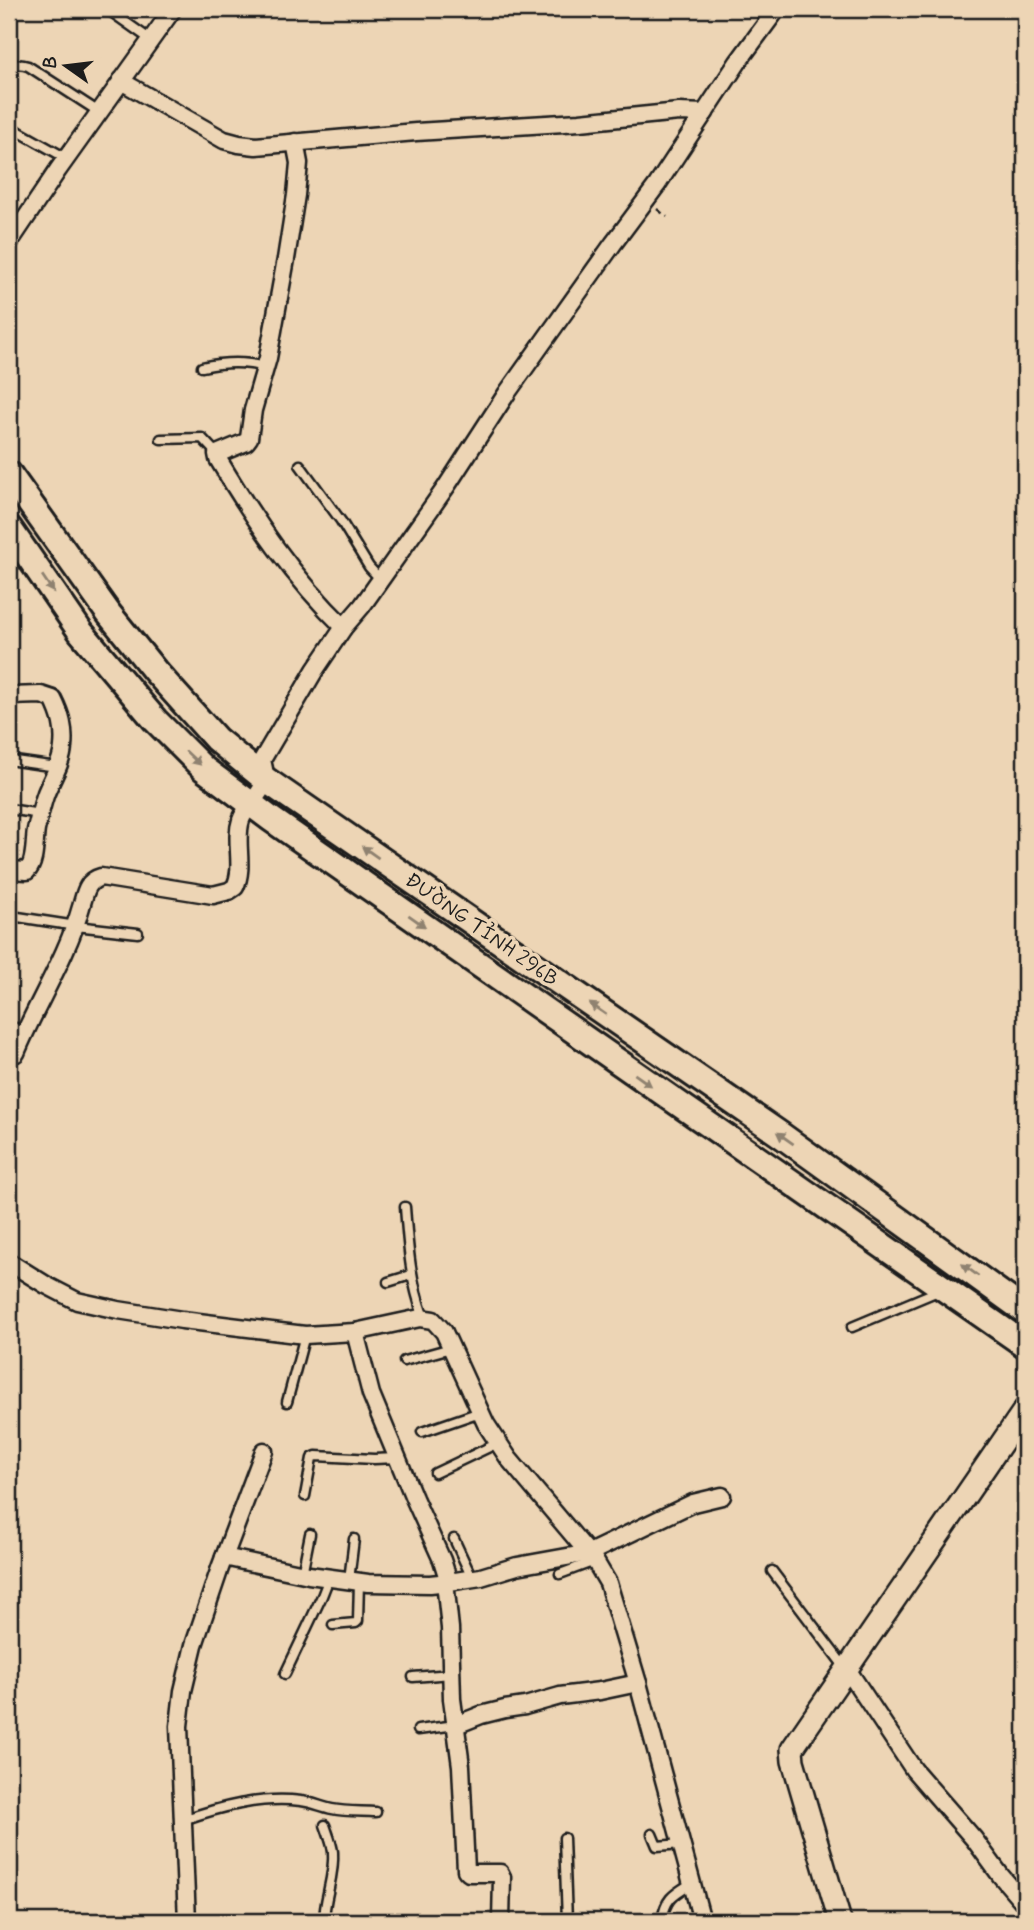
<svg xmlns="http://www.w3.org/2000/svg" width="1034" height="1930" font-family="Mynerve,sans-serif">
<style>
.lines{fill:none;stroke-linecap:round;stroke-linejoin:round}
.lane-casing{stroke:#1c1c1c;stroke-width:13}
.street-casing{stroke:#1c1c1c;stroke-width:21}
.secondary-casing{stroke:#1c1c1c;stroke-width:26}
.primary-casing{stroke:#1c1c1c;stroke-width:30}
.path{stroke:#1c1c1c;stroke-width:2.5;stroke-dasharray:7 5;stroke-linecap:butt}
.lane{stroke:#edd5b5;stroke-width:8}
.street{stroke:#edd5b5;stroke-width:16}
.secondary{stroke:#edd5b5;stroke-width:21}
.primary{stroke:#edd5b5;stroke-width:24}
.oneway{fill:#8f8270}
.labels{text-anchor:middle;stroke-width:7;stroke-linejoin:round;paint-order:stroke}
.street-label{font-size:21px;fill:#1c1c1c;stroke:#edd5b5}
</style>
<rect width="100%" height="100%" fill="#edd5b5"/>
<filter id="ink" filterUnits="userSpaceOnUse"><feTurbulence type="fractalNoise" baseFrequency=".0143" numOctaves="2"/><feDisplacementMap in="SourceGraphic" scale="14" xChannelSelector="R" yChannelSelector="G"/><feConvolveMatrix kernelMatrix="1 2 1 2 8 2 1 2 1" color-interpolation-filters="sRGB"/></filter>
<g filter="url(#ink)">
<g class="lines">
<defs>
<g id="lane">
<path d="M107,9L151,40"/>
<path d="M9,70C16,64 19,63 28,66L99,112"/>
<path d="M9,126L66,158"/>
<path d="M202,367C224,362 244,361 265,367"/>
<path d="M161,439L202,438L217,454"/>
<path d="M300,465L341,521L369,567L381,580"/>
<path d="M15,761L57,767"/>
<path d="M9,809L40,814"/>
<path d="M9,918L18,917L76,926L138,933"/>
<path d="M9,1026L25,1031"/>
<path d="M405,1207C408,1246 410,1280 424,1318"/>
<path d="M388,1282L411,1275"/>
<path d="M852,1327L938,1291"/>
<path d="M404,1361L451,1348"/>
<path d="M287,1402L305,1335"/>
<path d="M422,1432L480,1412"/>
<path d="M435,1473L498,1443"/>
<path d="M305,1496L312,1458L316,1456L374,1459L397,1458"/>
<path d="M454,1539L472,1578"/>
<path d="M772,1571L846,1669"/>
<path d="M302,1574L310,1534"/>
<path d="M560,1574L595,1561"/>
<path d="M349,1580L354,1539"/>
<path d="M333,1625L356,1623L358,1621L359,1582"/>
<path d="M285,1674L322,1596L329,1578"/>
<path d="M413,1677L452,1674"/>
<path d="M418,1730L456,1725"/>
<path d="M183,1820C220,1807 261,1796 301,1801C311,1802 322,1807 332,1809C346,1812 362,1811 376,1812"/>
<path d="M652,1834L657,1846L682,1844"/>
<path d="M564,1838L567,1921"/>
<path d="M324,1921C324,1898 335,1876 333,1852C332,1843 328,1834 325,1825"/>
<path d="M662,1921C665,1898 674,1894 692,1883"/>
</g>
<g id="street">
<path d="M121,81L224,140L239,144L256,146L416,132L580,122L679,112L705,113"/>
<path d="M295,142L299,163L296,195L286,259L268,358L253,410L249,438L246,442L217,454L218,459C254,519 293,578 344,627"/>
<path d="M9,243L58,170L173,9"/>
<path d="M9,696L41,695L53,699C61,715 65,729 63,747C62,763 52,778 46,793C42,804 39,817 36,830C34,842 36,862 27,871L9,870"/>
<path d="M16,1053C36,1004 67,957 81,907C85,894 86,881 101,877L213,895L229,891L235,887C245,867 234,841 241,820C246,805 266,790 265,777C265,771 263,765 262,760L315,670L344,627L362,606L446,487L507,393L613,244L657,185L738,62L777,9"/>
<path d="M9,1262L46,1285L77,1301L118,1310L182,1320L305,1335L355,1332L420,1318L433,1320L444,1332L486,1424L509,1459L595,1561L608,1583L638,1683L702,1921"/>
<path d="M355,1332L371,1394L414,1498L442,1560L449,1582"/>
<path d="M224,1557L309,1575L368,1583L430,1584L449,1582L481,1577L517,1566L589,1553L693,1503L722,1496"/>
<path d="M445,1582L450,1628L452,1699L461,1766L466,1870L469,1873H500L502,1877L501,1921"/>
<path d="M847,1669L914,1770L974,1839L1001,1876L1025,1904"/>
<path d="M456,1725L481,1715L505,1709L525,1706L560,1696L600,1691L638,1683"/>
<path d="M187,1921L179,1726L183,1691L194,1645L220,1568L264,1451"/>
</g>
<path id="secondary" d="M840,1921L793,1761L792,1749L1025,1409"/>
<g id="primary">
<path d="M9,474L109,614L155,671L216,739L266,780L781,1135L1025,1311"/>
<path d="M9,528L80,631L155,720L204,769L271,819L603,1051L1025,1345"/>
</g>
</defs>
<use href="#lane" class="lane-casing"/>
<use href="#street" class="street-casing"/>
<use href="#secondary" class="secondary-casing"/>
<use href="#primary" class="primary-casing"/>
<path class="path" d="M657,209L667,217"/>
<use href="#lane" class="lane"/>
<use href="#street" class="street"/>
<use href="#secondary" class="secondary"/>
<use href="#primary" class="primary"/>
</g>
<defs><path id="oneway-solid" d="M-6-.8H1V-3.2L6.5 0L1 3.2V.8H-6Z" transform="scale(1.75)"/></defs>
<g class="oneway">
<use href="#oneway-solid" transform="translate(48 584) rotate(56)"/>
<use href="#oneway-solid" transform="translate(193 758) rotate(43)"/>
<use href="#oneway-solid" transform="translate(370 852) rotate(-145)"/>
<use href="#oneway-solid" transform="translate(417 921) rotate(35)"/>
<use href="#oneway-solid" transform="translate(598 1009) rotate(-145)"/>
<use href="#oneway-solid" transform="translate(643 1080) rotate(35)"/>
<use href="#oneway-solid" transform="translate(785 1138) rotate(-145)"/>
<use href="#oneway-solid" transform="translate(970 1270) rotate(-144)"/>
</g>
</g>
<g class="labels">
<g class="street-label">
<text transform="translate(482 929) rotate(35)" y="7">ĐƯỜNG TỈNH 296B</text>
</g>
</g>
<rect width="1034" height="1930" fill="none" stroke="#edd5b5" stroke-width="35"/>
<rect x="18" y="18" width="999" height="1895" fill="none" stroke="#1c1c1c" stroke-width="2.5" filter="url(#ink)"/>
<g transform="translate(66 66) rotate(284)" stroke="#edd5b5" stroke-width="5" paint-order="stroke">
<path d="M0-5L12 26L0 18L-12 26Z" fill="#1c1c1c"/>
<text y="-10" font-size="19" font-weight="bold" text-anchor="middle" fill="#1c1c1c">B</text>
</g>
</svg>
